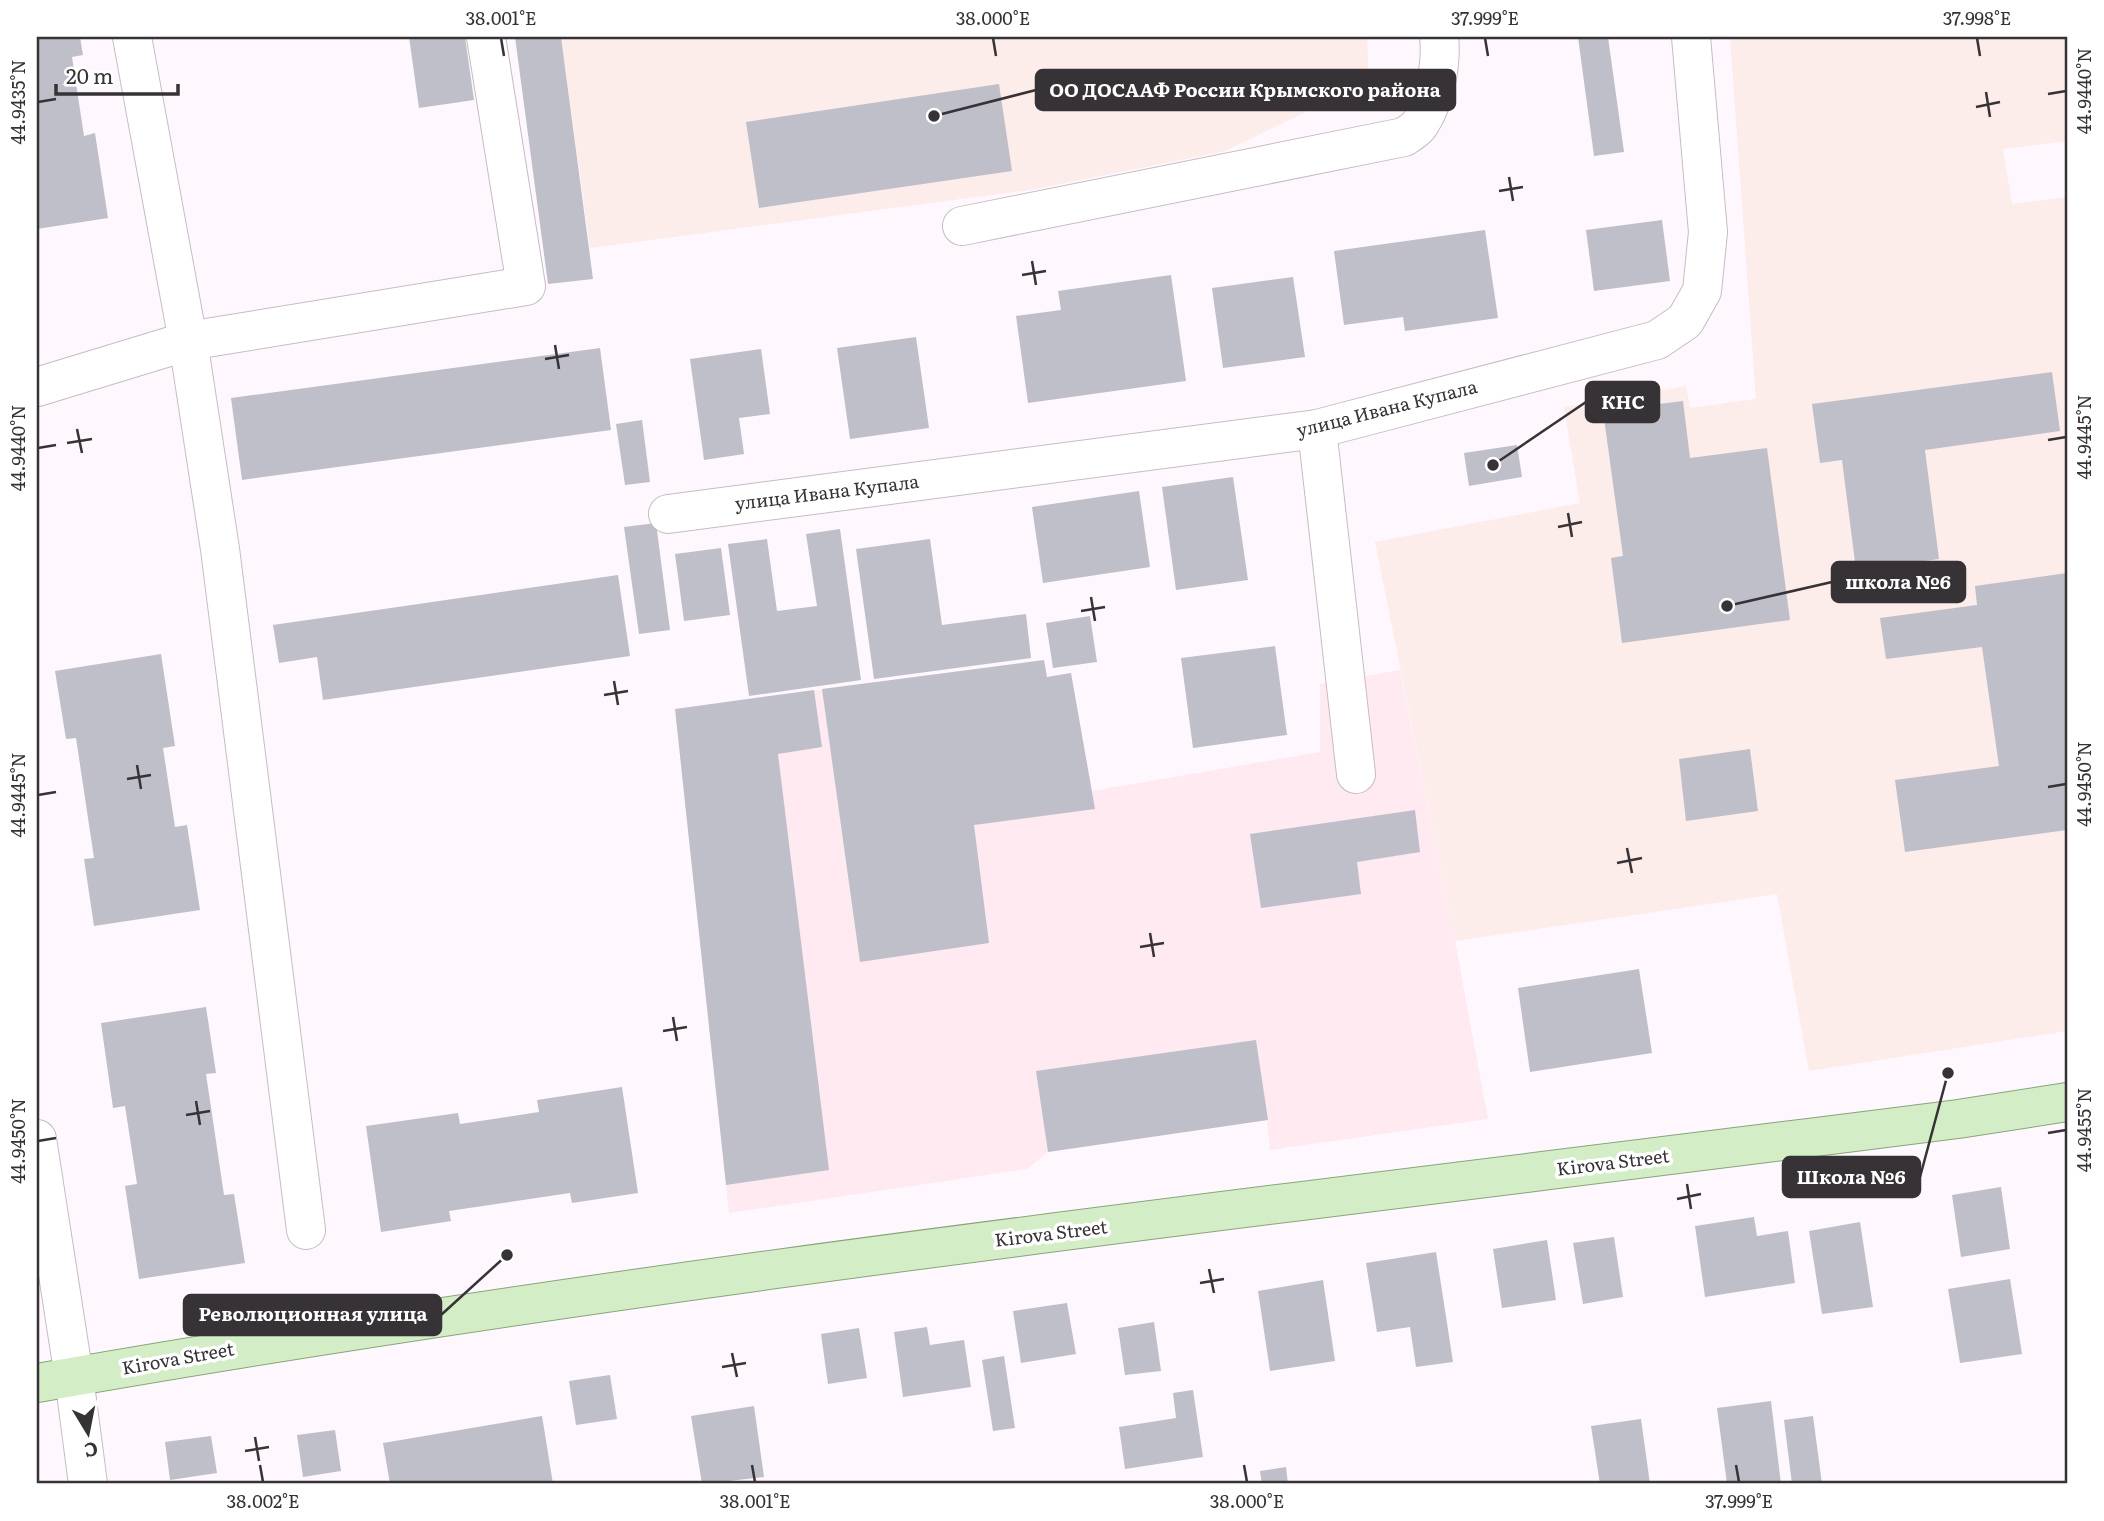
<svg xmlns="http://www.w3.org/2000/svg" width="2104" height="1521" font-family="Literata,serif">
<style>
.industrial{fill:#feeaf0}
.education{fill:#fcecea}
.building{fill:#bfbfca}
.lines{fill:none;stroke-linecap:round;stroke-linejoin:round}
.minor-casing{stroke:#c6bcc4;stroke-width:40}
.major-casing{stroke:#89a47b;stroke-width:40}
.minor{stroke:#fff;stroke-width:38}
.major{stroke:#d3edc6;stroke-width:38}
.ticks{fill:none;stroke:#363235;stroke-width:2.5}
.labels{text-anchor:middle;stroke-width:7;stroke-linejoin:round;paint-order:stroke}
.street-label{font-size:18px;fill:#363235;stroke:#fff}
.leader{fill:none;stroke:#363235;stroke-width:2.5}
.callout-dot{fill:#363235;stroke:#fff;stroke-width:2.5}
.callout{fill:#363235;stroke:#363235;stroke-width:2.5}
.callout-label{font-size:19px;text-anchor:middle;font-weight:bold;fill:#fff}
.neatline{fill:none;stroke:#363235;stroke-width:2.5}
.ticks-label{font-size:18px;text-anchor:middle;fill:#363235}
</style>
<rect width="100%" height="100%" fill="#fff7fe"/>
<path class="industrial" d="M1044,660L1047,677L1071,673L1092,791L1320,752V684L1400,670L1455,941L1488,1119L1270,1150L1267,1120L1048,1152L1027,1169L729,1213L675,709Z"/>
<g class="education">
<path d="M561,37H1367L1369,81L1225,151L1030,190L590,248Z"/>
<path d="M1730,37H2067V141L2003,149L2012,204L2067,197V1031L1809,1071L1777,894L1455,941L1375,542L1580,503L1564,407L1686,386L1690,408L1756,399Z"/>
</g>
<g class="building">
<path d="M37,37H80L83,55L72,57L84,136L95,133L108,218L37,229Z"/>
<path d="M409,37H465L474,100L419,108Z"/>
<path d="M515,37H561L593,279L548,284Z"/>
<path d="M1578,37H1608L1624,152L1594,156Z"/>
<path d="M999,84L1012,171L759,208L746,122Z"/>
<path d="M1662,220L1670,281L1594,291L1586,230Z"/>
<path d="M1485,230L1498,318L1405,331L1403,317L1344,325L1334,251Z"/>
<path d="M1171,275L1186,381L1028,403L1016,316L1061,310L1058,291Z"/>
<path d="M1293,277L1305,357L1223,368L1212,288Z"/>
<path d="M916,337L929,428L850,439L837,348Z"/>
<path d="M600,348L611,430L242,480L231,398Z"/>
<path d="M761,349L770,414L739,418L744,454L704,460L690,359Z"/>
<path d="M2052,372L2060,431L1925,450L1939,559L1856,570L1842,460L1820,463L1812,404Z"/>
<path d="M1683,401L1690,458L1767,448L1790,620L1622,643L1611,558L1623,556L1603,411Z"/>
<path d="M642,420L650,482L625,485L616,424Z"/>
<path d="M1517,445L1522,477L1469,486L1464,453Z"/>
<path d="M1233,477L1248,580L1176,590L1162,487Z"/>
<path d="M1139,491L1150,567L1043,583L1032,507Z"/>
<path d="M656,523L670,630L639,634L624,527Z"/>
<path d="M840,529L861,680L749,696L728,544L767,539L777,611L817,606L806,534Z"/>
<path d="M930,539L942,625L1026,614L1031,658L874,679L856,549Z"/>
<path d="M721,548L730,615L684,621L675,554Z"/>
<path d="M2067,573V830L1905,852L1895,780L1999,766L1982,647L1886,659L1880,618L1977,605L1975,586Z"/>
<path d="M618,575L630,656L323,700L317,657L279,663L273,625Z"/>
<path d="M1090,616L1097,662L1053,668L1046,623Z"/>
<path d="M1275,646L1287,735L1193,748L1181,658Z"/>
<path d="M161,654L175,746L163,748L175,827L187,825L200,910L94,926L84,859L94,858L76,738L66,739L55,671Z"/>
<path d="M1044,660L1047,677L1071,673L1095,809L974,825L989,943L860,962L822,689Z"/>
<path d="M814,690L822,747L778,754L829,1170L726,1185L675,709Z"/>
<path d="M1750,749L1758,811L1686,821L1679,759Z"/>
<path d="M1415,810L1420,852L1357,862L1361,894L1261,908L1250,834Z"/>
<path d="M1639,969L1652,1053L1530,1072L1518,988Z"/>
<path d="M206,1007L216,1073L206,1074L224,1195L234,1194L245,1263L139,1279L125,1186L137,1184L125,1106L113,1108L101,1023Z"/>
<path d="M1256,1040L1268,1120L1048,1152L1036,1071Z"/>
<path d="M622,1087L638,1193L572,1203L570,1193L449,1211L451,1221L381,1232L366,1126L458,1113L460,1124L539,1112L537,1100Z"/>
<path d="M2001,1187L2010,1249L1961,1257L1952,1195Z"/>
<path d="M1754,1217L1757,1236L1788,1231L1795,1283L1705,1297L1695,1226Z"/>
<path d="M1860,1222L1873,1307L1822,1314L1809,1231Z"/>
<path d="M1614,1237L1623,1297L1583,1304L1573,1243Z"/>
<path d="M1547,1240L1556,1300L1502,1308L1493,1249Z"/>
<path d="M1436,1252L1453,1362L1416,1367L1410,1327L1377,1332L1366,1263Z"/>
<path d="M2010,1279L2022,1354L1960,1363L1948,1289Z"/>
<path d="M1323,1280L1335,1361L1270,1371L1258,1291Z"/>
<path d="M1067,1303L1076,1354L1021,1363L1013,1311Z"/>
<path d="M1154,1322L1161,1371L1125,1375L1118,1328Z"/>
<path d="M927,1327L930,1345L964,1340L971,1387L903,1397L894,1332Z"/>
<path d="M859,1328L867,1378L828,1384L821,1334Z"/>
<path d="M1004,1356L1015,1428L993,1431L982,1360Z"/>
<path d="M610,1375L617,1419L576,1425L569,1381Z"/>
<path d="M1193,1390L1203,1457L1125,1469L1119,1427L1176,1418L1173,1393Z"/>
<path d="M1771,1401L1781,1484H1727L1717,1408Z"/>
<path d="M754,1406L764,1477L702,1484L691,1416Z"/>
<path d="M542,1416L553,1484H390L383,1443Z"/>
<path d="M1813,1416L1822,1484H1792L1784,1420Z"/>
<path d="M1641,1419L1650,1484H1600L1591,1426Z"/>
<path d="M335,1430L341,1471L303,1477L297,1435Z"/>
<path d="M211,1436L217,1473L170,1480L165,1442Z"/>
<path d="M1286,1467L1288,1484H1262L1260,1471Z"/>
</g>
<g class="lines">
<defs>
<g id="minor">
<path d="M132,37L188,341L220,549L306,1230"/>
<path d="M962,226L1404,137C1410,133 1418,128 1421,122C1435,101 1442,61 1439,37"/>
<path d="M37,387L188,341L526,286L486,37"/>
<path d="M1317,429L1356,774"/>
<path d="M668,514L1317,429L1657,340L1685,321L1702,291L1708,232L1691,37"/>
<path d="M37,1139L74,1377L88,1484"/>
</g>
<path id="major" d="M37,1383C674,1271 1317,1201 1958,1119L2067,1102"/>
</defs>
<use href="#minor" class="minor-casing"/>
<use href="#major" class="major-casing"/>
<use href="#minor" class="minor"/>
<use href="#major" class="major"/>
</g>
<path class="ticks" d="M501,38L504,56M993,38L996,56M1485,38L1488,56M1977,38L1980,56M1986,92L1990,117M2048,94L2066,91M38,102L56,99M1976,107L2000,102M1509,177L1513,201M1499,191L1523,187M1032,261L1036,285M1022,275L1046,271M555,345L559,369M545,359L569,355M77,429L82,453M2048,440L2066,437M67,443L92,439M38,448L56,445M1568,513L1572,537M1558,527L1582,522M1091,597L1095,621M1081,611L1105,607M614,681L618,705M604,695L628,691M137,765L141,789M127,779L151,775M2048,787L2066,784M38,795L56,792M1627,848L1632,873M1617,863L1642,858M1150,933L1154,957M1140,947L1164,943M673,1017L677,1041M663,1031L687,1027M196,1101L200,1125M186,1115L210,1111M2048,1133L2066,1130M38,1141L56,1138M1687,1184L1691,1209M1677,1199L1701,1194M1209,1269L1214,1293M1200,1283L1224,1279M732,1353L737,1377M722,1367L746,1363M255,1437L259,1461M245,1451L269,1447M260,1465L263,1482M752,1465L755,1482M1244,1465L1247,1482M1736,1465L1739,1482"/>
<g class="labels">
<g class="street-label">
<text transform="translate(1387 409) rotate(-14)" y="6">улица Ивана Купала</text>
<text transform="translate(827 493) rotate(-7)" y="6">улица Ивана Купала</text>
<text transform="translate(1613 1163) rotate(-7)" y="6">Kirova Street</text>
<text transform="translate(1051 1234) rotate(-7)" y="6">Kirova Street</text>
<text transform="translate(178 1359) rotate(-10)" y="6">Kirova Street</text>
</g>
</g>
<path class="leader" d="M934 116L1036 90M1493 465L1586 402M1727 606L1832 582M1948 1073L1920 1177M507 1255L441 1315"/>
<g class="callout-dot">
<circle cx="934" cy="116" r="7"/>
<circle cx="1493" cy="465" r="7"/>
<circle cx="1727" cy="606" r="7"/>
<circle cx="1948" cy="1073" r="7"/>
<circle cx="507" cy="1255" r="7"/>
</g>
<g class="callout">
<rect x="1036" y="70" width="419" height="40" rx="7"/>
<rect x="1586" y="382" width="73" height="40" rx="7"/>
<rect x="1832" y="562" width="133" height="40" rx="7"/>
<rect x="1783" y="1157" width="137" height="40" rx="7"/>
<rect x="184" y="1295" width="257" height="40" rx="7"/>
</g>
<g class="callout-label">
<text x="1245" y="97">ОО ДОСААФ России Крымского района</text>
<text x="1623" y="409">КНС</text>
<text x="1898" y="589">школа №6</text>
<text x="1851" y="1184">Школа №6</text>
<text x="313" y="1321">Революционная улица</text>
</g>
<rect width="2104" height="1521" fill="none" stroke="#ffffff" stroke-width="77"/>
<g transform="translate(88 1433) rotate(170)" stroke="#ffffff" stroke-width="5" paint-order="stroke">
<path d="M0-5L12 26L0 18L-12 26Z" fill="#363235"/>
<text y="-10" font-size="19" font-weight="bold" text-anchor="middle" fill="#363235">С</text>
</g>
<path d="M56 84v10h122v-10" fill="none" stroke="#363235" stroke-width="3.5"/>
<text x="66" y="84" font-size="21" fill="#363235" stroke="#ffffff" stroke-width="5" paint-order="stroke">20 m</text>
<rect x="38" y="38" width="2028" height="1444" class="neatline"/>
<g class="ticks-label">
<text x="501" y="25">38.001°E</text>
<text x="993" y="25">38.000°E</text>
<text x="1485" y="25">37.999°E</text>
<text x="1977" y="25">37.998°E</text>
<text transform="translate(2085 91) rotate(-90)" y="6">44.9440°N</text>
<text transform="translate(19 102) rotate(-90)" y="6">44.9435°N</text>
<text transform="translate(2085 437) rotate(-90)" y="6">44.9445°N</text>
<text transform="translate(19 448) rotate(-90)" y="6">44.9440°N</text>
<text transform="translate(2085 784) rotate(-90)" y="6">44.9450°N</text>
<text transform="translate(19 795) rotate(-90)" y="6">44.9445°N</text>
<text transform="translate(2085 1130) rotate(-90)" y="6">44.9455°N</text>
<text transform="translate(19 1141) rotate(-90)" y="6">44.9450°N</text>
<text x="263" y="1508">38.002°E</text>
<text x="755" y="1508">38.001°E</text>
<text x="1247" y="1508">38.000°E</text>
<text x="1739" y="1508">37.999°E</text>
</g>
</svg>
